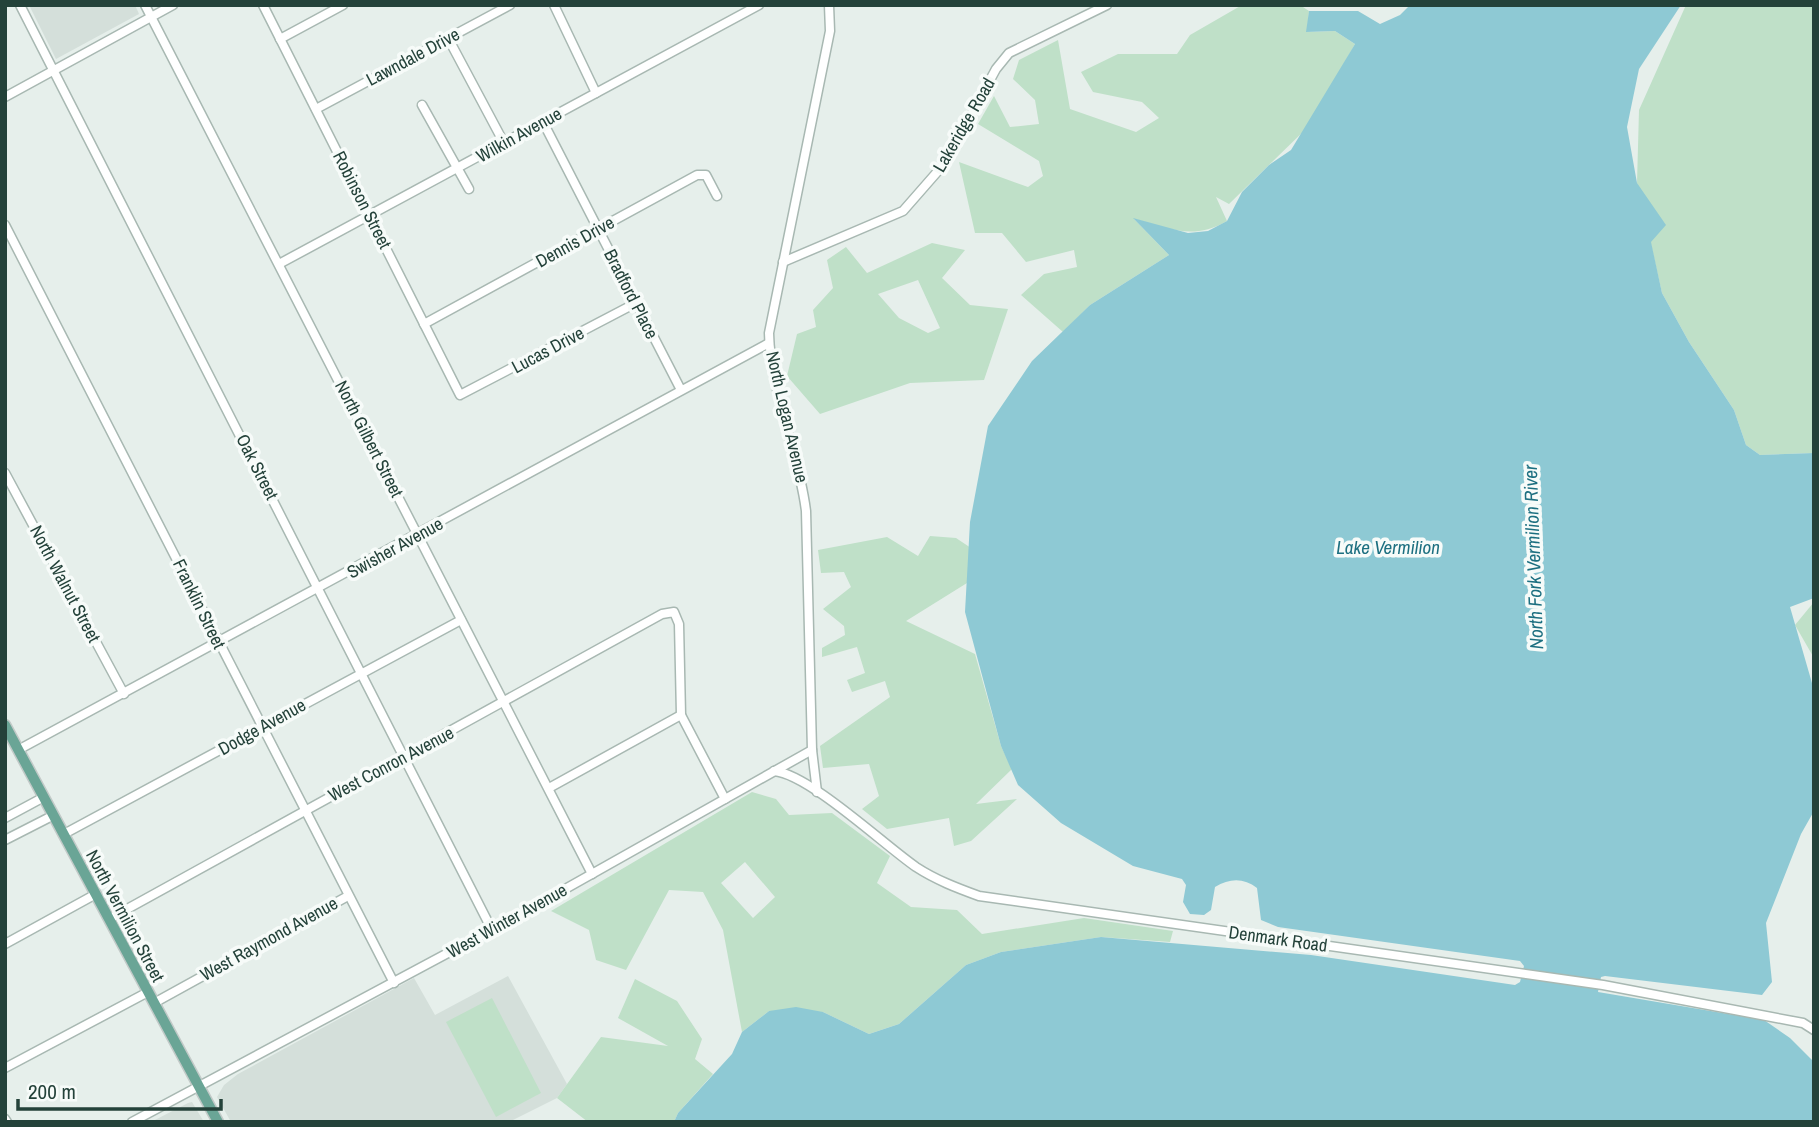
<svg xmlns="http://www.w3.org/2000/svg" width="1819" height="1127" font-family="'Archivo Narrow',sans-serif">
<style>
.built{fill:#d4dfda}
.green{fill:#bfe0c8;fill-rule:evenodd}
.water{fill:#8ec9d4}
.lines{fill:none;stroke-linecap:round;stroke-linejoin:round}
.minor-casing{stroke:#a8b8b2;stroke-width:11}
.major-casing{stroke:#c2cac8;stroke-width:13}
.minor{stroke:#fff;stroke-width:8}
.major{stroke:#6aa596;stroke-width:10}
.labels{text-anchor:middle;stroke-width:7;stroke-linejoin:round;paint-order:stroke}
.street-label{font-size:18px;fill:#24423a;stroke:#f7fbf9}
.water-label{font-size:19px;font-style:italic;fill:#1c6f80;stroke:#f7fbf9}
</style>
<rect width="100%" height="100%" fill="#e6efeb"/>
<g class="built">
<path d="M29,5H135L139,14L56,59Z"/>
<path d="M508,976L567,1084L557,1098L509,1122H231L217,1097L224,1085L238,1074L414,978L435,1015Z"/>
<path d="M192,1102L204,1122H151L188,1103Z"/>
</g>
<g class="green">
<path d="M1242,5H1300L1309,11L1307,32L1335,31L1355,44L1308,127L1229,204L1216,197L1227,221C1192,241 1170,228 1134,219L1169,255L1090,305L1063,332L1021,295L1044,274L1077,267L1074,250L1026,262L1002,233H975L959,162L1028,187L1043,176L1039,161L978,124L994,96L1010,127L1039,124L1035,100L1013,79L1019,60L1058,40L1070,109L1136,132L1159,118L1142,102L1093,92L1081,72L1118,54H1177L1190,35Z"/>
<path d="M1686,5H1814V453L1760,455L1746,445L1734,410L1689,342L1662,293L1637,183L1639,110Z"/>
<path d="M932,243L965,250L942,278L970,305L1008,309L984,380L910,383L820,414L787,376L797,334L816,327L813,310L833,288L827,260L846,247L867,273ZM918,280L940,328L928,333L899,318L878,294Z"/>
<path d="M930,536L956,538L971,548L967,583L906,621L975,654L1001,746L1012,769L976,804L1017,799L971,841L954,846L949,818L887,829L862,809L879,796L869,764L823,768L820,746L890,697L885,681L852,692L847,680L865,673L857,647L822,657V648L845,635L844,626L823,609L851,587L844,572L821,573L818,550L887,537L918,556Z"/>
<path d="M1814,602V658L1795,625Z"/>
<path d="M752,792L776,799L789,815L832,813L890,856L877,883L911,907L957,910L982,934L1084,918L1173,931L1170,942L1101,937L1001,952L966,965L899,1024L869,1034L823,1012L769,1011L742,1032L723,930L703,892L669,890L626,970L596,960L589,930L551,911ZM745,862L775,897L753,918L721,883Z"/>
<path d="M635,979L677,1001L702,1039L695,1059L713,1074L678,1113L674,1122H588L557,1098L601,1037L668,1046L618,1018Z"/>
<path d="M492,998L541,1093L496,1117L446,1022Z"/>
</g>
<path class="water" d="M1410,5H1681L1639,69L1627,127L1637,183L1666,225L1651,242L1662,293L1689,342L1734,410L1746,445L1760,455L1814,453V598L1790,607L1814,690V811L1801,834L1766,923L1772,982L1762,995L1605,976L1601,977L1598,992L1764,1020L1790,1038L1814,1062V1122H674L678,1113L732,1054L742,1032L769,1011L796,1007L823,1012L869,1034L899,1024L966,965L1001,952L1101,937L1311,955L1515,985L1520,982L1524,966L1520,961L1278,927L1261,920L1257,888C1244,878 1230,878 1215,887L1211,910L1204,915L1190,914L1183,902L1186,885L1182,879L1133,866L1061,823L1018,785L1001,746L965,612L970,522L988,426L1032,361L1090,305L1169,255L1133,218L1188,233L1208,231L1227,221L1242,192L1269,165L1291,150L1355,44L1335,31L1306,32L1309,11H1358L1380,24L1400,15Z"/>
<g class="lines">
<defs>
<g id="minor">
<path d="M20,5L492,930"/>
<path d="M145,5L592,874"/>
<path d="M263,5L460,395L636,303"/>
<path d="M554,5L596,93"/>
<path d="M448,38L504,143"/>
<path d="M280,39L343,5"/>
<path d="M5,97L173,5"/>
<path d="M422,105L469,189"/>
<path d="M316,109L510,5"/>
<path d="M543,122L681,390"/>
<path d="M5,225L394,983"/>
<path d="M783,262L903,211L945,163L996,69L1009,53L1107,5"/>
<path d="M279,264L759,5"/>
<path d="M424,324L697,175H706L717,196"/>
<path d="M5,473L124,694"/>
<path d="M18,750L769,343"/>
<path d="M774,771C809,774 884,845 916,867C936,880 957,888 979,896L1603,985L1803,1023L1814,1030"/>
<path d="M549,788L681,715"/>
<path d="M817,792L812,750L806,511C799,453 770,389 769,333L830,31L829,5"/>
<path d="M5,818L44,797"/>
<path d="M64,834L461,620"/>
<path d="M5,840L54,815"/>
<path d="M109,919L662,614L674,612L679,624L681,715L725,799"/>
<path d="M5,944L96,894"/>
<path d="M154,1003L348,896"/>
<path d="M5,1068L148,992"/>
<path d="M5,1119L7,1122"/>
<path d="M132,1122L519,915L812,750"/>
</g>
<path id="major" d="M5,725L218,1122"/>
</defs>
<use href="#minor" class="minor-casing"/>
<use href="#major" class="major-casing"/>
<use href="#minor" class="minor"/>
<use href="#major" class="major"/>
</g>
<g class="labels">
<g class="street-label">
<text transform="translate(413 57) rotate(-28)" y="6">Lawndale Drive</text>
<text transform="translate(964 125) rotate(-60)" y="6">Lakeridge Road</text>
<text transform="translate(519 135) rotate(-29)" y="6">Wilkin Avenue</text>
<text transform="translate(362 200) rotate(63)" y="6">Robinson Street</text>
<text transform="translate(575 242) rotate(-29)" y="6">Dennis Drive</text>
<text transform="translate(631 294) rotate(63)" y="6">Bradford Place</text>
<text transform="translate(548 350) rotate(-28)" y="6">Lucas Drive</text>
<text transform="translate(787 417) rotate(77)" y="6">North Logan Avenue</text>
<text transform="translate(369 439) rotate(63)" y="6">North Gilbert Street</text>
<text transform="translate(257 467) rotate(63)" y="6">Oak Street</text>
<text transform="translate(395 548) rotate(-29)" y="6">Swisher Avenue</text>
<text transform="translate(65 584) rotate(62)" y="6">North Walnut Street</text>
<text transform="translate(199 604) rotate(64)" y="6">Franklin Street</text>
<text transform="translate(262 727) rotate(-29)" y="6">Dodge Avenue</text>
<text transform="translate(391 764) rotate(-28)" y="6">West Conron Avenue</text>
<text transform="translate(125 916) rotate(62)" y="6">North Vermilion Street</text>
<text transform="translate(507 921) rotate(-29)" y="6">West Winter Avenue</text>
<text transform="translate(269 939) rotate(-29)" y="6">West Raymond Avenue</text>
<text transform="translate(1278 939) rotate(8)" y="6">Denmark Road</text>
</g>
<g class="water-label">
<text x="1388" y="554">Lake Vermilion</text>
<text transform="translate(1533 557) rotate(-92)" y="7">North Fork Vermilion River</text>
</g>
</g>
<rect width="1819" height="1127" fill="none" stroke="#24423a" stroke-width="14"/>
<path d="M18 1099v10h203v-10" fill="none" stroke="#24423a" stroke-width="3.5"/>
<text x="28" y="1099" font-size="21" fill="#24423a" stroke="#f7fbf9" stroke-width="5" paint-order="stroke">200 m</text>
</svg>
